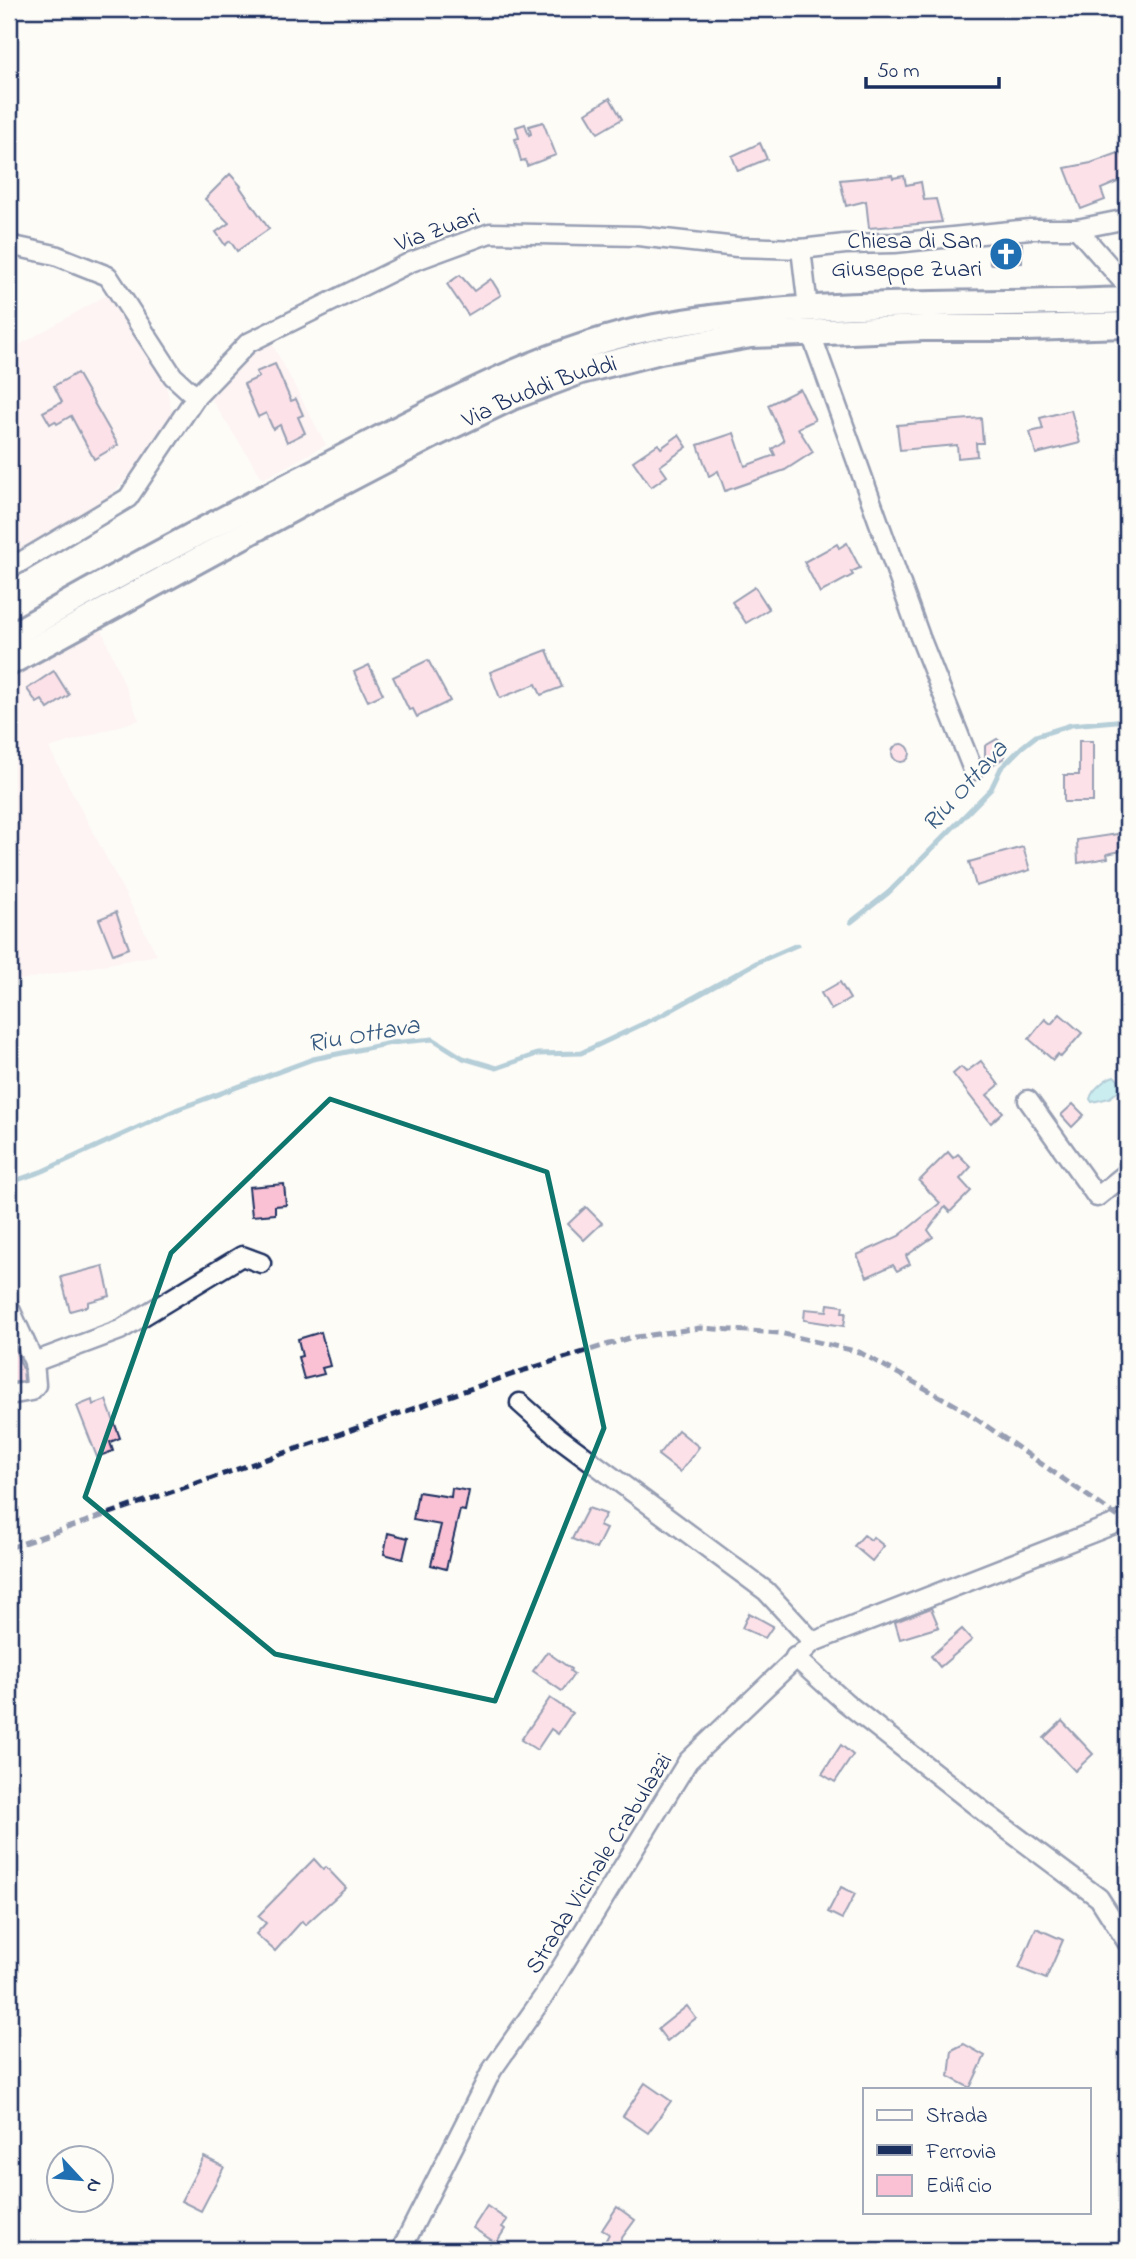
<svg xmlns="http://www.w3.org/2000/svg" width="1136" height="2259" font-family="'Indie Flower',sans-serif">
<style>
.built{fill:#fceaed}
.water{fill:#8cdde7;stroke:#5f97b0;stroke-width:2}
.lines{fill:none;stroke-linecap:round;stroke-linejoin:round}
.stream{stroke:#5f97b0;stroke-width:5}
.building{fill:#fac1d5;stroke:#1b2f5e;stroke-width:2}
.street-casing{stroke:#1b2f5e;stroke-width:23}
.secondary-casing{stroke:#1b2f5e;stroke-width:30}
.street{stroke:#fdfcf7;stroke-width:18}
.secondary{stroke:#fdfcf7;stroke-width:24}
.rail{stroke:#1b2f5e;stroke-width:5;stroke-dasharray:10 5;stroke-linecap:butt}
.marked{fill:none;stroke:#0f766e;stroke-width:5;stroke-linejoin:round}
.labels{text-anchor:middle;stroke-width:5;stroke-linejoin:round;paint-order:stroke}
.street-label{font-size:24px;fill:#1b2f5e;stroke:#fdfcf7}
.poi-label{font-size:24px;fill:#1b2f5e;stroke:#fdfcf7;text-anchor:end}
.water-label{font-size:26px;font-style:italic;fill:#375a80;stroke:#fdfcf7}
</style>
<rect width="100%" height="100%" fill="#fdfcf7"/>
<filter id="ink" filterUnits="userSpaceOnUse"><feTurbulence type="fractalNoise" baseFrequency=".0143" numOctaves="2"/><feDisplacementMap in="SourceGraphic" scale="14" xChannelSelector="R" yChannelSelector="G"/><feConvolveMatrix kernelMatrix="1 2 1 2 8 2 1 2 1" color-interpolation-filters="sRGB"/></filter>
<g filter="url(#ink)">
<g class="built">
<path d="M112,292L163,372L172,412L150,451L97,512L9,562V351Z"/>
<path d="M270,340L326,445L263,479L206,391Z"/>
<path d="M96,616L139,720L49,748L157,955L9,982V671Z"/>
</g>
<path class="water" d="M1114,1076L1119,1081L1121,1089L1109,1098L1092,1102L1090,1099C1092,1090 1105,1079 1114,1076Z"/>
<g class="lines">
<g class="stream">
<path d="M851,922L888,893L911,870L991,789L1001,768L1022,747L1036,736L1071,725L1127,720"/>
<path d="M9,1183L43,1171L178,1109L313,1059L391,1043L433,1039L463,1058L497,1068L537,1054L581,1053L664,1014L758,962L797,945"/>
</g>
</g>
<g class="building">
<path d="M610,98L622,119L598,133L586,113Z"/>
<path d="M543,122L556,155L527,166L525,160L521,161L515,139L519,138L516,127L525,124L529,135L531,134L529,126Z"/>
<path d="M760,143L767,159L738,171L732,156Z"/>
<path d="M1121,152L1127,168V178L1101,189L1105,200L1081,209L1065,168L1091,163Z"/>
<path d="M230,174L241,186L240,187L269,229L237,251L230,241L225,245L216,232L229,223L205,199Z"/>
<path d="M892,175L893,178L904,176L906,185L921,182L924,200L936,199L942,222L869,228L866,201L846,206L840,180Z"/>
<path d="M1022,243V263L990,264L989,245Z"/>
<path d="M460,275L474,291L491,279L501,295L468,315L447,284Z"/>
<path d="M275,364L291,401L296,399L303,415L298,417L305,433L287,442L280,425L273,429L266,413L258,417L244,384L259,377L256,372Z"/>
<path d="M77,373L118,445L94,459L71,416L57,424L55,421L50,424L43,412L62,402L54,386Z"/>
<path d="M800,389L815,420L798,428L813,452L785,470L725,491L718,471L709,476L698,445L734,433L745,466L775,455L772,449L784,441L768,405Z"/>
<path d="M1071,410L1080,443L1036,454L1030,432L1043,429L1040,418Z"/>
<path d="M981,418L983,443H976L977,456L958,458L957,445L900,450L897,425Z"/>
<path d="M679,435L687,447L660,466L667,476L651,487L633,461L658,444L661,448Z"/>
<path d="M847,543L860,568L851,572L853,575L820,593L804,562L837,544L839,548Z"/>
<path d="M755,587L769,609L746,623L732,602Z"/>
<path d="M547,650L562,687L541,695L536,684L500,698L490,672Z"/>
<path d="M428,660L450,701L417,717L413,709L409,710L393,677Z"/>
<path d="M369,665L383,694L368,701L354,672Z"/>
<path d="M54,671L69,695L48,709L42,700L37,703L27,689Z"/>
<path d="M997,739L1004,745V758L992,765L985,759V746Z"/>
<path d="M1079,741H1093V802H1064V775H1079Z"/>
<circle cx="901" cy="753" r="9"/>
<path d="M1118,834L1121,851L1107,854L1108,858L1078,863L1077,840Z"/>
<path d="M1023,847L1030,870L976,886L969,862Z"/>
<path d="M116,912L129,948L113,954L99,919Z"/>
<path d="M840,982L850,999L831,1010L821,993Z"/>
<path d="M1060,1014L1082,1033L1061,1057L1058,1054L1053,1060L1029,1039L1045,1019L1051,1024Z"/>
<path d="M981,1061L999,1085L987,1095L1003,1112L991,1123L953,1074L961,1067L966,1072Z"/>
<path d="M1073,1104L1084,1115L1072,1127L1061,1115Z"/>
<path d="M948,1152L953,1158L958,1154L971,1167L960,1179L971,1191L950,1212L945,1207L928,1230L933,1237L906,1256L910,1264L897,1271L893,1265L867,1277L857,1255L899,1236L940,1203L919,1181Z"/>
<path d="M284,1184L286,1205L275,1206V1214L252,1216L249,1187Z"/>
<path d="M586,1207L602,1223L584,1240L568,1224Z"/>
<path d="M103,1266L110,1296L88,1302V1306L70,1311L61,1277Z"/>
<path d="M828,1304L843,1306L842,1312H846L844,1326L804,1320L805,1309L827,1311Z"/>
<path d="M321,1332L330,1366L322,1368L324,1374L304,1379L298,1357L302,1356L298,1339Z"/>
<path d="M9,1335L23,1369L24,1381L9,1383Z"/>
<path d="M92,1400L93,1405L106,1400L120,1438L110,1442L113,1451L97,1457L77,1406Z"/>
<path d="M678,1430L699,1447L680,1472L658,1455Z"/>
<path d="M452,1488L469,1491L465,1511L460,1510L446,1569L431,1565L441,1525L413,1520L418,1492L451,1497Z"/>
<path d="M588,1508L606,1514L599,1526L606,1529L596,1549L572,1539Z"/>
<path d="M388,1533L408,1538L403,1559L384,1554Z"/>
<path d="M864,1535L871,1540L873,1537L884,1546L872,1561L854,1546Z"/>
<path d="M931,1608L939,1627L900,1639L895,1622Z"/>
<path d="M749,1613L773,1626L765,1638L742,1628Z"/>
<path d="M962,1629L972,1640L940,1667L931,1656Z"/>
<path d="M547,1652L571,1669L570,1671L574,1674L562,1691L533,1671Z"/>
<path d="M550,1698L572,1713L558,1734L551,1729L537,1750L521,1740Z"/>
<path d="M1062,1721L1093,1754L1075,1771L1044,1738Z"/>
<path d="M841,1745L853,1755L835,1782L822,1774Z"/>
<path d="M314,1859L323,1869L326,1867L346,1888L305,1925L302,1921L275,1951L256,1934L266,1923L258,1916Z"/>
<path d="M841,1887L855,1894L842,1919L828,1912Z"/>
<path d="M1036,1928L1063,1940L1046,1979L1019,1968Z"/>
<path d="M687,2006L696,2018L667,2041L658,2029Z"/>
<path d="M964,2044L985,2056L970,2088L949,2077L952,2050Z"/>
<path d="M645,2083L671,2101L648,2133L623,2116Z"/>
<path d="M204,2157L224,2167L201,2211L181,2201Z"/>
<path d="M487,2206L507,2220L502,2227L505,2229L496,2243L473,2228Z"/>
<path d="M617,2207L635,2220L613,2250H601L609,2234L602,2230Z"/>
</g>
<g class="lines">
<defs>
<g id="street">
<path d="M1127,219L1077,229L1127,286"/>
<path d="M9,245L55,255L108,276L173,376L196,397"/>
<path d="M801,249L808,308"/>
<path d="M810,331L920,637L973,770"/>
<path d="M9,569L128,498L196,397L248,343L411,262L490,233L638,236L737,247L801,249L845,244L895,243L1030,229H1077"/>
<path d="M1028,1100L1097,1197L1127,1173"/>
<path d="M9,1307L34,1362L36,1385L31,1391L9,1395"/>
<path d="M34,1362L120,1330L242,1256L261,1263"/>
<path d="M520,1403L557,1436L766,1591L813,1642"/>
<path d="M795,1657L845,1702L988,1815L1099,1898L1127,1942"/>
<path d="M401,2250L492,2070L544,1996L688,1761L813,1642L1127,1519"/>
</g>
<g id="secondary">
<path d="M9,637C119,573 233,514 346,456C445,405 545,349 655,327C811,297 970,307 1127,300"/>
<path id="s1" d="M9,663L299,505L431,436L512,397L581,371L660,351L751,335L923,328H1026L1127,325"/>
</g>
</defs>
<use href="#street" class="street-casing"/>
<use href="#secondary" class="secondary-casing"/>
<use href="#street" class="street"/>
<use href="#secondary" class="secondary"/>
<path class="rail" d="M9,1548L525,1370L629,1338L700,1328L780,1333L859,1352L959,1407L1127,1523"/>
</g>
</g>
<path d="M0 0H1136V2259H0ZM330,1099L547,1172L604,1428L495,1701L275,1654L85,1497L171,1253Z" fill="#fdfcf7" fill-opacity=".55" fill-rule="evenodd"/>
<path class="marked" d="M330,1099L547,1172L604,1428L495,1701L275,1654L85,1497L171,1253Z"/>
<defs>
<symbol id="church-disc" viewBox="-11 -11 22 22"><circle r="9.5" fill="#1f6fb2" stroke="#fdfcf7"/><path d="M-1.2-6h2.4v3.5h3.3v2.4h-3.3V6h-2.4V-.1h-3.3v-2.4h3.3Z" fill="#fff"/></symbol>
</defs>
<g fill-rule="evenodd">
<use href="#church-disc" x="987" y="235" width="38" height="38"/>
</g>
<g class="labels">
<g class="street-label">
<text transform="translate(437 229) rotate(-20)" y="8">Via Zuari</text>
<text dy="8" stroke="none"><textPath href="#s1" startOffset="597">Via Buddi Buddi</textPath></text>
<text transform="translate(598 1863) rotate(-58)" y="8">Strada Vicinale Crabulazzi</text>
</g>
<g class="poi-label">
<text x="982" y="248">Chiesa di San<tspan x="982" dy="28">Giuseppe Zuari</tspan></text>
</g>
<g class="water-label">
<text transform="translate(964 785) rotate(-48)" y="9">Riu Ottava</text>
<text transform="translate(363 1033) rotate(-10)" y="9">Riu Ottava</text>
</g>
</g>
<rect width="1136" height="2259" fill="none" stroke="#fdfcf7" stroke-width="35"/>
<rect x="18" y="18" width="1101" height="2224" fill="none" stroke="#1b2f5e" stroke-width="2.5" filter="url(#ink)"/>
<rect x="863" y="2088" width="228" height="126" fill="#fdfcf7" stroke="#a3aaba" stroke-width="2"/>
<rect x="877" y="2110" width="35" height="10" fill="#fdfcf7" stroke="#a3aaba" stroke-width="2"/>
<text x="926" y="2122" font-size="21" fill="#1b2f5e">Strada</text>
<rect x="877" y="2145" width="35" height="10" fill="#1b2f5e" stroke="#a3aaba" stroke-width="2"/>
<text x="926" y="2158" font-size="21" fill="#1b2f5e">Ferrovia</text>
<rect x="877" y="2175" width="35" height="21" fill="#fac1d5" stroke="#a3aaba" stroke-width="2"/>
<text x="926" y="2192" font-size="21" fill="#1b2f5e">Edificio</text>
<g transform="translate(80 2179) rotate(116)"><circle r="33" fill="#fdfcf7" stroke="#a3aaba" stroke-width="2"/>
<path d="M0-5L12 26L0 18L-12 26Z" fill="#1f6fb2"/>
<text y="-10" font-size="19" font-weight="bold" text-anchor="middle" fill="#1b2f5e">N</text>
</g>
<path d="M866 77v10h133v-10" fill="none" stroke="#1b2f5e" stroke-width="3.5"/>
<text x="877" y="77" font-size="21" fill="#1b2f5e" stroke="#fdfcf7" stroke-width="5" paint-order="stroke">50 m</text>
</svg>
